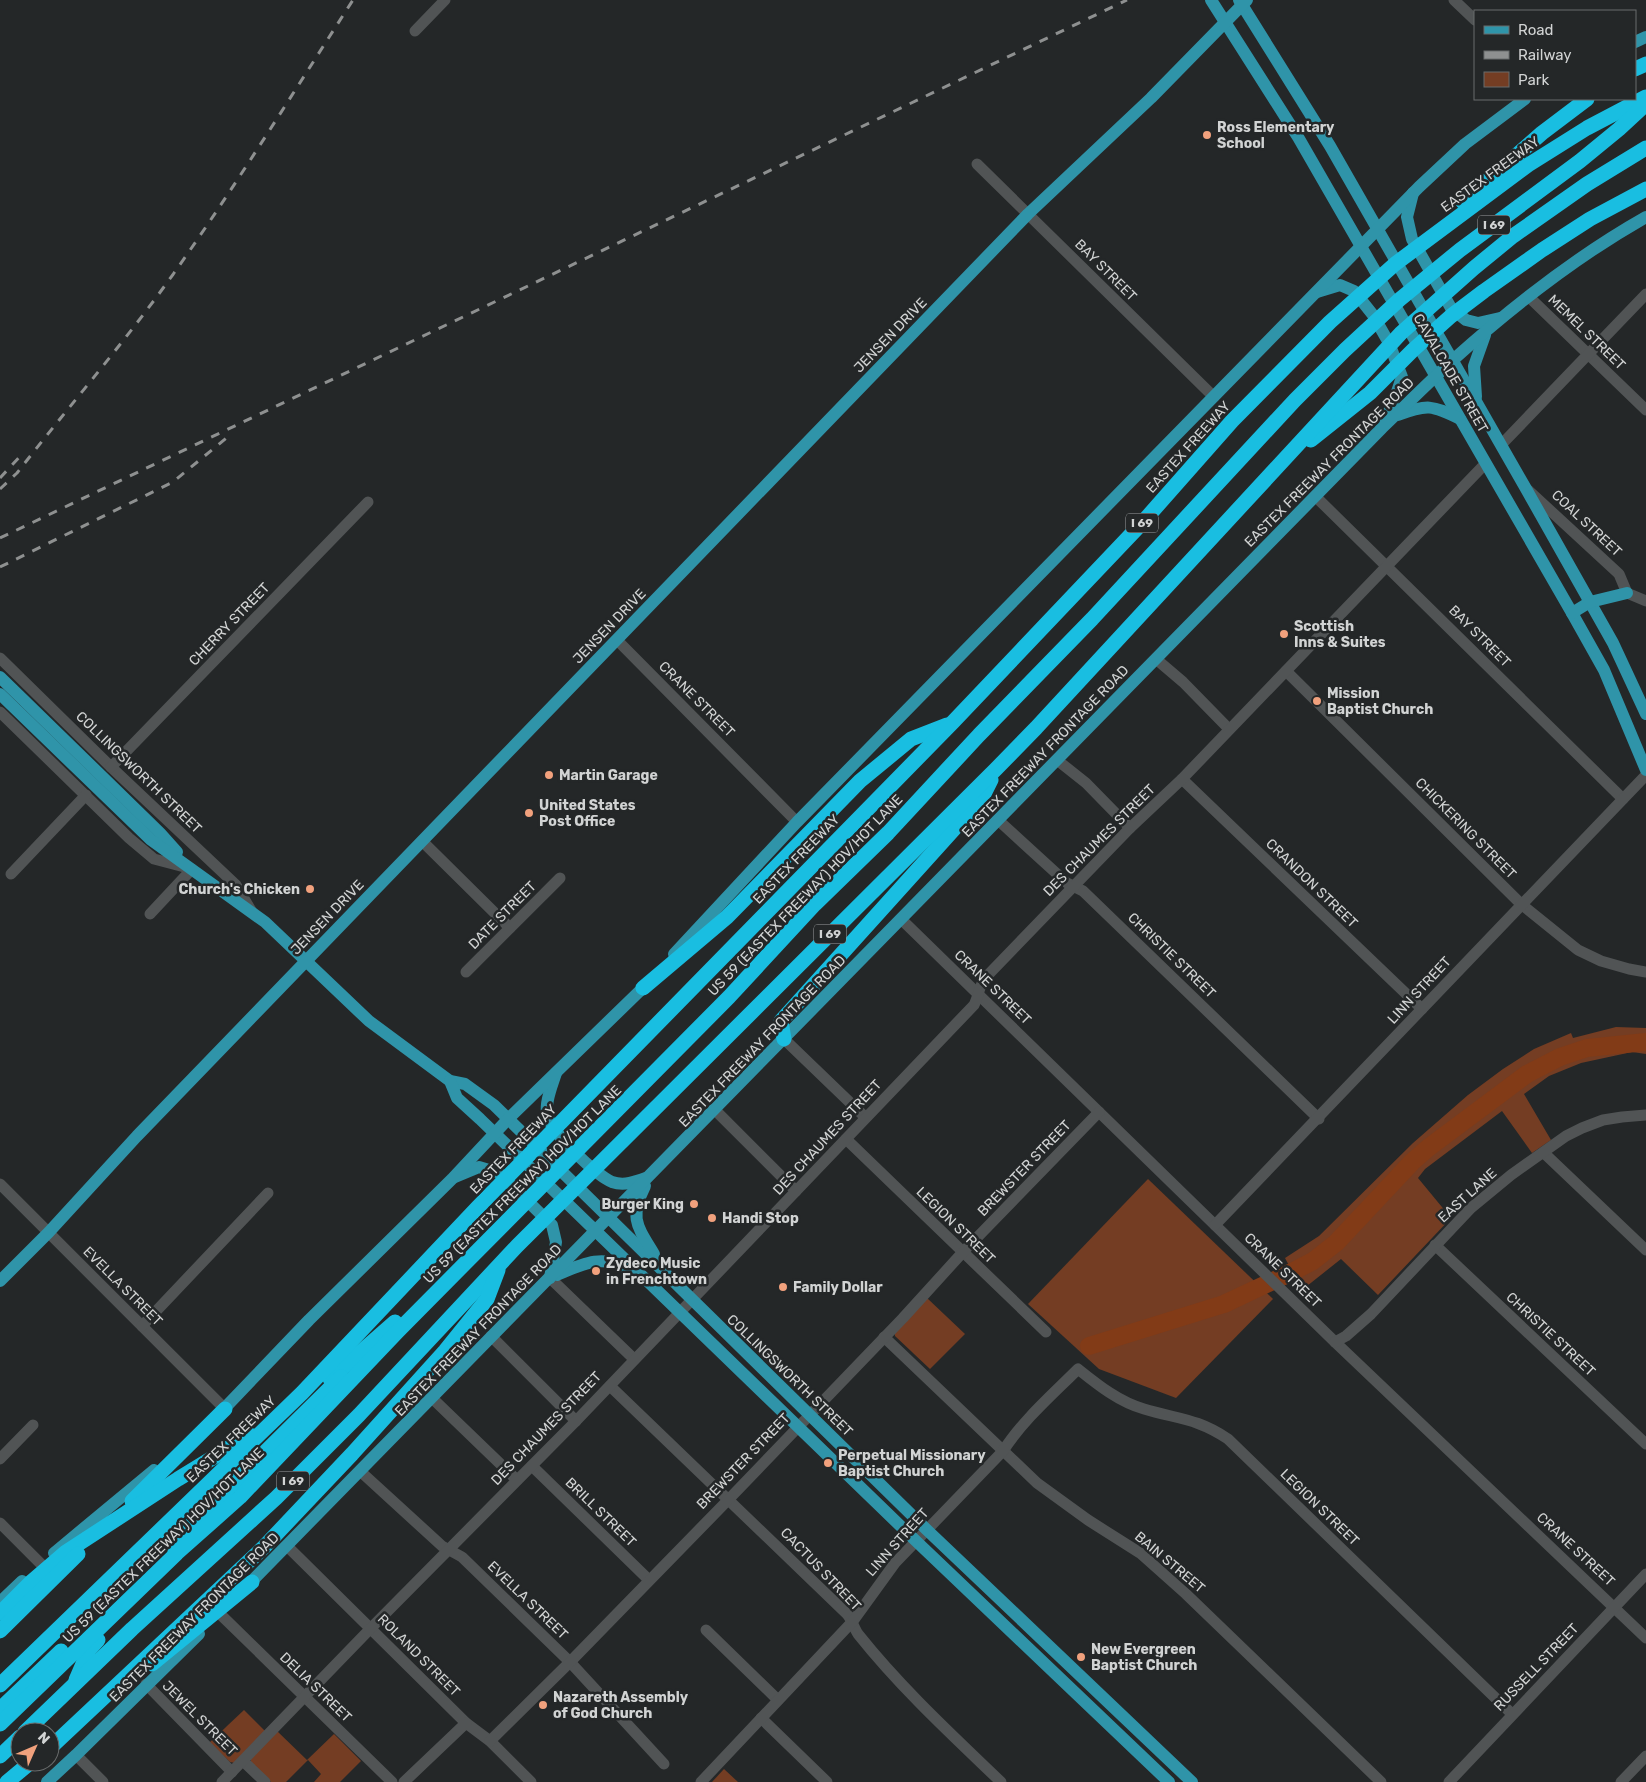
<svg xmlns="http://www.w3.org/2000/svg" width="1646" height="1782" font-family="Rubik,sans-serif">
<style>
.green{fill:#743d23}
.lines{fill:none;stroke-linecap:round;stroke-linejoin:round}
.river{stroke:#823b17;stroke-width:18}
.minor{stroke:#515455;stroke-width:11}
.major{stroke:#2f94a9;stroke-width:12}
.highway{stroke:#19bee1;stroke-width:15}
.rail{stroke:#8e9090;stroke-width:3;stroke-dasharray:9 9;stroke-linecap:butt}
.poi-dot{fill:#f1a17d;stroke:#242728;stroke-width:2}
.labels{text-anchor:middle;stroke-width:5;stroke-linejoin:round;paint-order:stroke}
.shield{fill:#242728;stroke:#9d9fa0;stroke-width:1}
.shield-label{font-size:12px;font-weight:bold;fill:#d1d3d3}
.poi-label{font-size:14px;font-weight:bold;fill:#d1d3d3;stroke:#242728;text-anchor:start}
.street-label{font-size:14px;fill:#d1d3d3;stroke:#242728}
</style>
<rect width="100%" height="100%" fill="#242728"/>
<g class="green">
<path d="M1616,1027L1646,1028V1054L1632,1052L1581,1063L1549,1076L1524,1094L1551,1140L1532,1153L1502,1111L1425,1169L1418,1178L1451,1218L1378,1295L1341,1259L1302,1290L1285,1258L1319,1236L1413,1143L1468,1095L1503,1069L1534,1049L1571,1033L1573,1038Z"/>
<path d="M1148,1179L1273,1299L1176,1398L1099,1369L1028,1304Z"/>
<path d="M927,1298L965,1334L930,1369L895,1336V1330Z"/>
<path d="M244,1710L265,1731L235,1763L230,1762L209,1743Z"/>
<path d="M277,1731L307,1760L334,1734L361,1761L340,1782H314L321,1774L308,1760L286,1782H271L251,1763V1758Z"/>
<path d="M724,1769L738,1782H712Z"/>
</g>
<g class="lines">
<path class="river" d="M1089,1346L1224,1304L1292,1272L1313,1261L1336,1243L1412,1162L1428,1148L1527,1074L1560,1057L1587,1048L1646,1042"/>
<g class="minor">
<path d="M1454,0L1475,20"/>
<path d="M415,31L445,0"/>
<path d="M977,164L1214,397"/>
<path d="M1529,297L1646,410"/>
<path d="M1501,445L1646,294"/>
<path d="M1528,490L1619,574L1627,593L1646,601"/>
<path d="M1315,496L1623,799"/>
<path d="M617,640L797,822"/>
<path d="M0,658L111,767L236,885L252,912"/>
<path d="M1156,659L1183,682L1229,729"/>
<path d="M1286,671L1521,904L1578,950L1601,961L1629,969L1646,972"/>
<path d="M0,712L129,838L154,859L192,869L150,914"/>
<path d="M1057,760L1086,783L1130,828"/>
<path d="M111,767L368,502"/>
<path d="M1182,779L1422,1009"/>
<path d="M998,820L1067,883L1083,891L1319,1119"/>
<path d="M422,841L510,928"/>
<path d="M11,874L86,795"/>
<path d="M902,920L1335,1342L1646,1638"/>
<path d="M466,972L560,878"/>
<path d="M784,1039L865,1117"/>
<path d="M715,1110L796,1191"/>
<path d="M846,1139L1046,1332"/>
<path d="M1544,1153L1646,1250"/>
<path d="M0,1184L225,1409"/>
<path d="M1215,1225L1646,775"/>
<path d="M1435,1245L1646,1444"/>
<path d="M550,1278L634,1359"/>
<path d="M142,1326L268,1193"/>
<path d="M491,1336L576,1421"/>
<path d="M884,1337L1037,1483L1088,1520L1140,1553L1186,1594L1381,1782"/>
<path d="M1335,1342L1346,1336L1371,1314L1471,1208L1511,1175L1566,1136L1582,1128L1603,1120L1622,1117L1646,1115"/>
<path d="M610,1386L847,1614C852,1620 854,1628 858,1634C901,1688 952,1735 1001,1782"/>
<path d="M432,1398L517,1480"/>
<path d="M0,1459L33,1425"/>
<path d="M532,1466L649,1580"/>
<path d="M360,1471L442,1546L462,1557L570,1662L664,1764"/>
<path d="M0,1523L41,1564"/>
<path d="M287,1546L466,1723L490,1741L531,1782"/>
<path d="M220,1614L392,1782"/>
<path d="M706,1630L778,1700"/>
<path d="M146,1684L232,1772"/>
<path d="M761,1718L827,1782"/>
<path d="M490,1741L570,1662L729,1499L903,1318L963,1252L1099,1112"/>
<path d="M76,1755L103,1782"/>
<path d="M243,1761L265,1782"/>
<path d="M222,1782L371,1628L576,1421L974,1005C979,995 979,985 986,977L1130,828L1182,779L1485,464"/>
<path d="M404,1782L466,1723"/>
<path d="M701,1782L853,1621L895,1563L1003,1451C1023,1420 1052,1395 1078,1369C1098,1385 1119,1402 1144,1409C1177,1419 1197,1418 1228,1439L1512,1714"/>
<path d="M1449,1782L1646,1574"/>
<path d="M1621,1782L1646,1756"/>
</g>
<g class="major">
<path d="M1211,0L1298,137L1572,613L1604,670L1646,770"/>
<path d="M1239,0L1330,146L1525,487L1613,643L1646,714"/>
<path d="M1635,42L1646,37"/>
<path d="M1413,193L1407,217L1412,239L1451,308L1466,320L1478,323L1500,318"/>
<path d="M1317,292L1340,285L1354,291L1373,315L1389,343L1402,377L1397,392L1384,423"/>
<path d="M1476,397L1474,366L1485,335"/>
<path d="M1398,415C1427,404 1432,405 1460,419"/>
<path d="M1572,613L1590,602L1627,593"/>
<path d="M0,677L160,833L177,852"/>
<path d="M0,694L151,840L265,922L369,1021L450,1081L465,1084L494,1105L927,1530L1192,1782"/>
<path d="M674,954L797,822L1419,187L1465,144L1525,99"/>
<path d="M556,1073C552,1086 545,1101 547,1114C549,1131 597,1176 612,1182C624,1186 635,1182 646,1178"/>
<path d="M450,1081L457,1098L480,1119L916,1541L1169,1782"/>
<path d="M455,1177L479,1167L499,1173L552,1225L556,1242L550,1278"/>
<path d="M645,1186C629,1218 637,1226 654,1254"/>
<path d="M557,1275C582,1264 604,1253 629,1270"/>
<path d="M0,1281L49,1232L137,1136L1028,214L1151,98L1247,0"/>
<path d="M219,1414L309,1320L452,1179L508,1119L649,982"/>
<path d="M54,1553L154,1470"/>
<path d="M245,1588L1382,428C1406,405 1429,382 1454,359C1513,306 1577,256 1646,217"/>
<path d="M0,1602L22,1581"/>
<path d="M47,1782L76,1755L199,1634"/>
</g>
<g class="highway">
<path d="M1635,69L1646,64"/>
<path d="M1463,202L1542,133L1587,99"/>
<path d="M1311,440L1370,393L1413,350L1451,316L1484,291L1542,250L1590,219L1646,189"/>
<path d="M643,988L727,917L860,781L911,739L947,725"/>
<path d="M784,1039L781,1021L982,798L991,780"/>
<path d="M330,1379L395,1322"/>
<path d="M132,1501L225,1409"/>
<path d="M171,1545L341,1377"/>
<path d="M0,1613L30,1583L66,1552L178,1479L250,1435"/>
<path d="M0,1631L78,1554"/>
<path d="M152,1664L252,1582"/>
<path d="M76,1680L89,1650L98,1640"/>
<path d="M0,1685L302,1393L478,1207L953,722L1142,523L1232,421L1330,322L1395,264L1528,165L1587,128L1646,97"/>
<path d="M0,1709L61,1651"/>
<path d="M0,1724L177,1553L240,1497L398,1331L729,997L815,904L888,833L979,735L1092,619L1295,400L1345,350L1399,300L1460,250L1580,161L1619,129L1646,104"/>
<path d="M25,1732L132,1629L276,1498L359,1415L517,1246L996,769L1036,728L1401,333L1474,268L1513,236L1587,184L1646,148"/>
<path d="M50,1748L264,1547L352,1454L445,1351L487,1299L498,1270"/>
<path d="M0,1756L20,1737"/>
<path d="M7,1782L31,1762"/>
</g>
<g class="rail">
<path d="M0,478L24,452"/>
<path d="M0,489L17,473C69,406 125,342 174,273C237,184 294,91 353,0"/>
<path d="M0,538L1127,0"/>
<path d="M0,567L173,482L230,435"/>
</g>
</g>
<g class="poi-dot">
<circle cx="1207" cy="135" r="5"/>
<circle cx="1284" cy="634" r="5"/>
<circle cx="1317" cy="701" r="5"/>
<circle cx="549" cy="775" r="5"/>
<circle cx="529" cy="813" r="5"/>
<circle cx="310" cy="889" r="5"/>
<circle cx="694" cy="1204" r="5"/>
<circle cx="712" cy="1218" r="5"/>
<circle cx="596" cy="1271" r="5"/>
<circle cx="783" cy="1287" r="5"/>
<circle cx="828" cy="1463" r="5"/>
<circle cx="1081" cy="1657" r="5"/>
<circle cx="543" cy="1705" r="5"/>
</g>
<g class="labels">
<g class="shield">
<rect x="1478" y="215.5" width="32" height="19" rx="4"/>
<rect x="1126" y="513.5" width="32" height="19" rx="4"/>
<rect x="814" y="924.5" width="32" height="19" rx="4"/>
<rect x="277" y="1471.5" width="32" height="19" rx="4"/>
</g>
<g class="shield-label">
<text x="1494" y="229">I 69</text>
<text x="1142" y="527">I 69</text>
<text x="830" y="938">I 69</text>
<text x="293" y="1485">I 69</text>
</g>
<g class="poi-label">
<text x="1217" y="132">Ross Elementary<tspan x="1217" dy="16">School</tspan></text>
<text x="1294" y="631">Scottish<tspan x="1294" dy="16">Inns &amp; Suites</tspan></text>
<text x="1327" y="698">Mission<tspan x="1327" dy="16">Baptist Church</tspan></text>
<text x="559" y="780">Martin Garage</text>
<text x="539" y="810">United States<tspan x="539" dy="16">Post Office</tspan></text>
<text x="300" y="894" text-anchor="end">Church's Chicken</text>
<text x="684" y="1209" text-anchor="end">Burger King</text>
<text x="722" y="1223">Handi Stop</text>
<text x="606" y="1268">Zydeco Music<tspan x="606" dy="16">in Frenchtown</tspan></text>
<text x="793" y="1292">Family Dollar</text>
<text x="838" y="1460">Perpetual Missionary<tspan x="838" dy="16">Baptist Church</tspan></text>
<text x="1091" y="1654">New Evergreen<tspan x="1091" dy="16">Baptist Church</tspan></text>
<text x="553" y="1702">Nazareth Assembly<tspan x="553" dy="16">of God Church</tspan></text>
</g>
<g class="street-label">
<text transform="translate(1490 174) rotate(-36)" y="5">EASTEX FREEWAY</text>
<text transform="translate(1106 270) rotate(45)" y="5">BAY STREET</text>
<text transform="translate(1587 332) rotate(44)" y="5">MEMEL STREET</text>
<text transform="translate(890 335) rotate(-46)" y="5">JENSEN DRIVE</text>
<text transform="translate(1451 373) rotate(60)" y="5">CAVALCADE STREET</text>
<text transform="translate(1188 447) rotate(-48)" y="5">EASTEX FREEWAY</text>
<text transform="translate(1329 462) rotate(-45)" y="5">EASTEX FREEWAY FRONTAGE ROAD</text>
<text transform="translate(1587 523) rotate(43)" y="5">COAL STREET</text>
<text transform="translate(229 624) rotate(-46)" y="5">CHERRY STREET</text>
<text transform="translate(609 626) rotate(-46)" y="5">JENSEN DRIVE</text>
<text transform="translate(1480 636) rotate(45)" y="5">BAY STREET</text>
<text transform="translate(697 699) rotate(45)" y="5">CRANE STREET</text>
<text transform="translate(1045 751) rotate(-46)" y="5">EASTEX FREEWAY FRONTAGE ROAD</text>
<text transform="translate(139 772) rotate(44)" y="5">COLLINGSWORTH STREET</text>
<text transform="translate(1466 828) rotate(45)" y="5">CHICKERING STREET</text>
<text transform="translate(1099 840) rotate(-45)" y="5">DES CHAUMES STREET</text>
<text transform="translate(796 859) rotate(-46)" y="5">EASTEX FREEWAY</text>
<text transform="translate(1312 883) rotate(44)" y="5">CRANDON STREET</text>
<text transform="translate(805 895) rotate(-46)" y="5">US 59 (EASTEX FREEWAY) HOV/HOT LANE</text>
<text transform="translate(502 915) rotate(-45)" y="5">DATE STREET</text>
<text transform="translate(327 917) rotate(-46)" y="5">JENSEN DRIVE</text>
<text transform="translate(1172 955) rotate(44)" y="5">CHRISTIE STREET</text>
<text transform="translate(993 987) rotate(44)" y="5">CRANE STREET</text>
<text transform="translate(1419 990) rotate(-47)" y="5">LINN STREET</text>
<text transform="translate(762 1041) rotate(-46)" y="5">EASTEX FREEWAY FRONTAGE ROAD</text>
<text transform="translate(827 1137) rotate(-47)" y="5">DES CHAUMES STREET</text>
<text transform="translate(513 1149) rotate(-46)" y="5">EASTEX FREEWAY</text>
<text transform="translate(1024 1168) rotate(-46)" y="5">BREWSTER STREET</text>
<text transform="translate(522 1184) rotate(-45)" y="5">US 59 (EASTEX FREEWAY) HOV/HOT LANE</text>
<text transform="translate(1467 1195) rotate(-42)" y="5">EAST LANE</text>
<text transform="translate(956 1225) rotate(44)" y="5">LEGION STREET</text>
<text transform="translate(1283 1270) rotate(44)" y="5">CRANE STREET</text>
<text transform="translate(123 1286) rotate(45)" y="5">EVELLA STREET</text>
<text transform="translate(478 1330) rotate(-46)" y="5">EASTEX FREEWAY FRONTAGE ROAD</text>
<text transform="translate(1551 1334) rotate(43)" y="5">CHRISTIE STREET</text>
<text transform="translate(790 1375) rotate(44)" y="5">COLLINGSWORTH STREET</text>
<text transform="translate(546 1428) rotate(-46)" y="5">DES CHAUMES STREET</text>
<text transform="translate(231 1439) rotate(-44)" y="5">EASTEX FREEWAY</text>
<text transform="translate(743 1461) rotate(-46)" y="5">BREWSTER STREET</text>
<text transform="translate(1320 1507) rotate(44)" y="5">LEGION STREET</text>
<text transform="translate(601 1512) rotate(44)" y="5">BRILL STREET</text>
<text transform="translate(897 1542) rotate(-48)" y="5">LINN STREET</text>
<text transform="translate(163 1545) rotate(-44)" y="5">US 59 (EASTEX FREEWAY) HOV/HOT LANE</text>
<text transform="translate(1576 1549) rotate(43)" y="5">CRANE STREET</text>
<text transform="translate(1170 1562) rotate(40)" y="5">BAIN STREET</text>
<text transform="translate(821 1569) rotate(46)" y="5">CACTUS STREET</text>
<text transform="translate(528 1600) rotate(44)" y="5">EVELLA STREET</text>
<text transform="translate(194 1617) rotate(-45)" y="5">EASTEX FREEWAY FRONTAGE ROAD</text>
<text transform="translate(419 1655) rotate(45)" y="5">ROLAND STREET</text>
<text transform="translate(1536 1667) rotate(-46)" y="5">RUSSELL STREET</text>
<text transform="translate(316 1687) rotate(44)" y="5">DELIA STREET</text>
<text transform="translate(200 1718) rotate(45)" y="5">JEWEL STREET</text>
</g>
</g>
<rect x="1474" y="10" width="162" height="90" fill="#242728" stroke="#696c6c"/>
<rect x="1484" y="26" width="25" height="8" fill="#2f94a9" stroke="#696c6c"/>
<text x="1518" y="35" font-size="15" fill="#d1d3d3">Road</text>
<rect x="1484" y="51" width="25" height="8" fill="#8e9090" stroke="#696c6c"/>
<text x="1518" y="60" font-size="15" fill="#d1d3d3">Railway</text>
<rect x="1484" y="72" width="25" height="15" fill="#743d23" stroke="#696c6c"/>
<text x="1518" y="85" font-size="15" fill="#d1d3d3">Park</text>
<g transform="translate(35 1747) rotate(45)"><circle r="24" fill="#242728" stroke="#696c6c"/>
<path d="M0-4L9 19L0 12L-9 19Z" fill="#f1a17d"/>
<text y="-8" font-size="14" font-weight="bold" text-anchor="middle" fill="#d1d3d3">N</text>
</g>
</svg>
